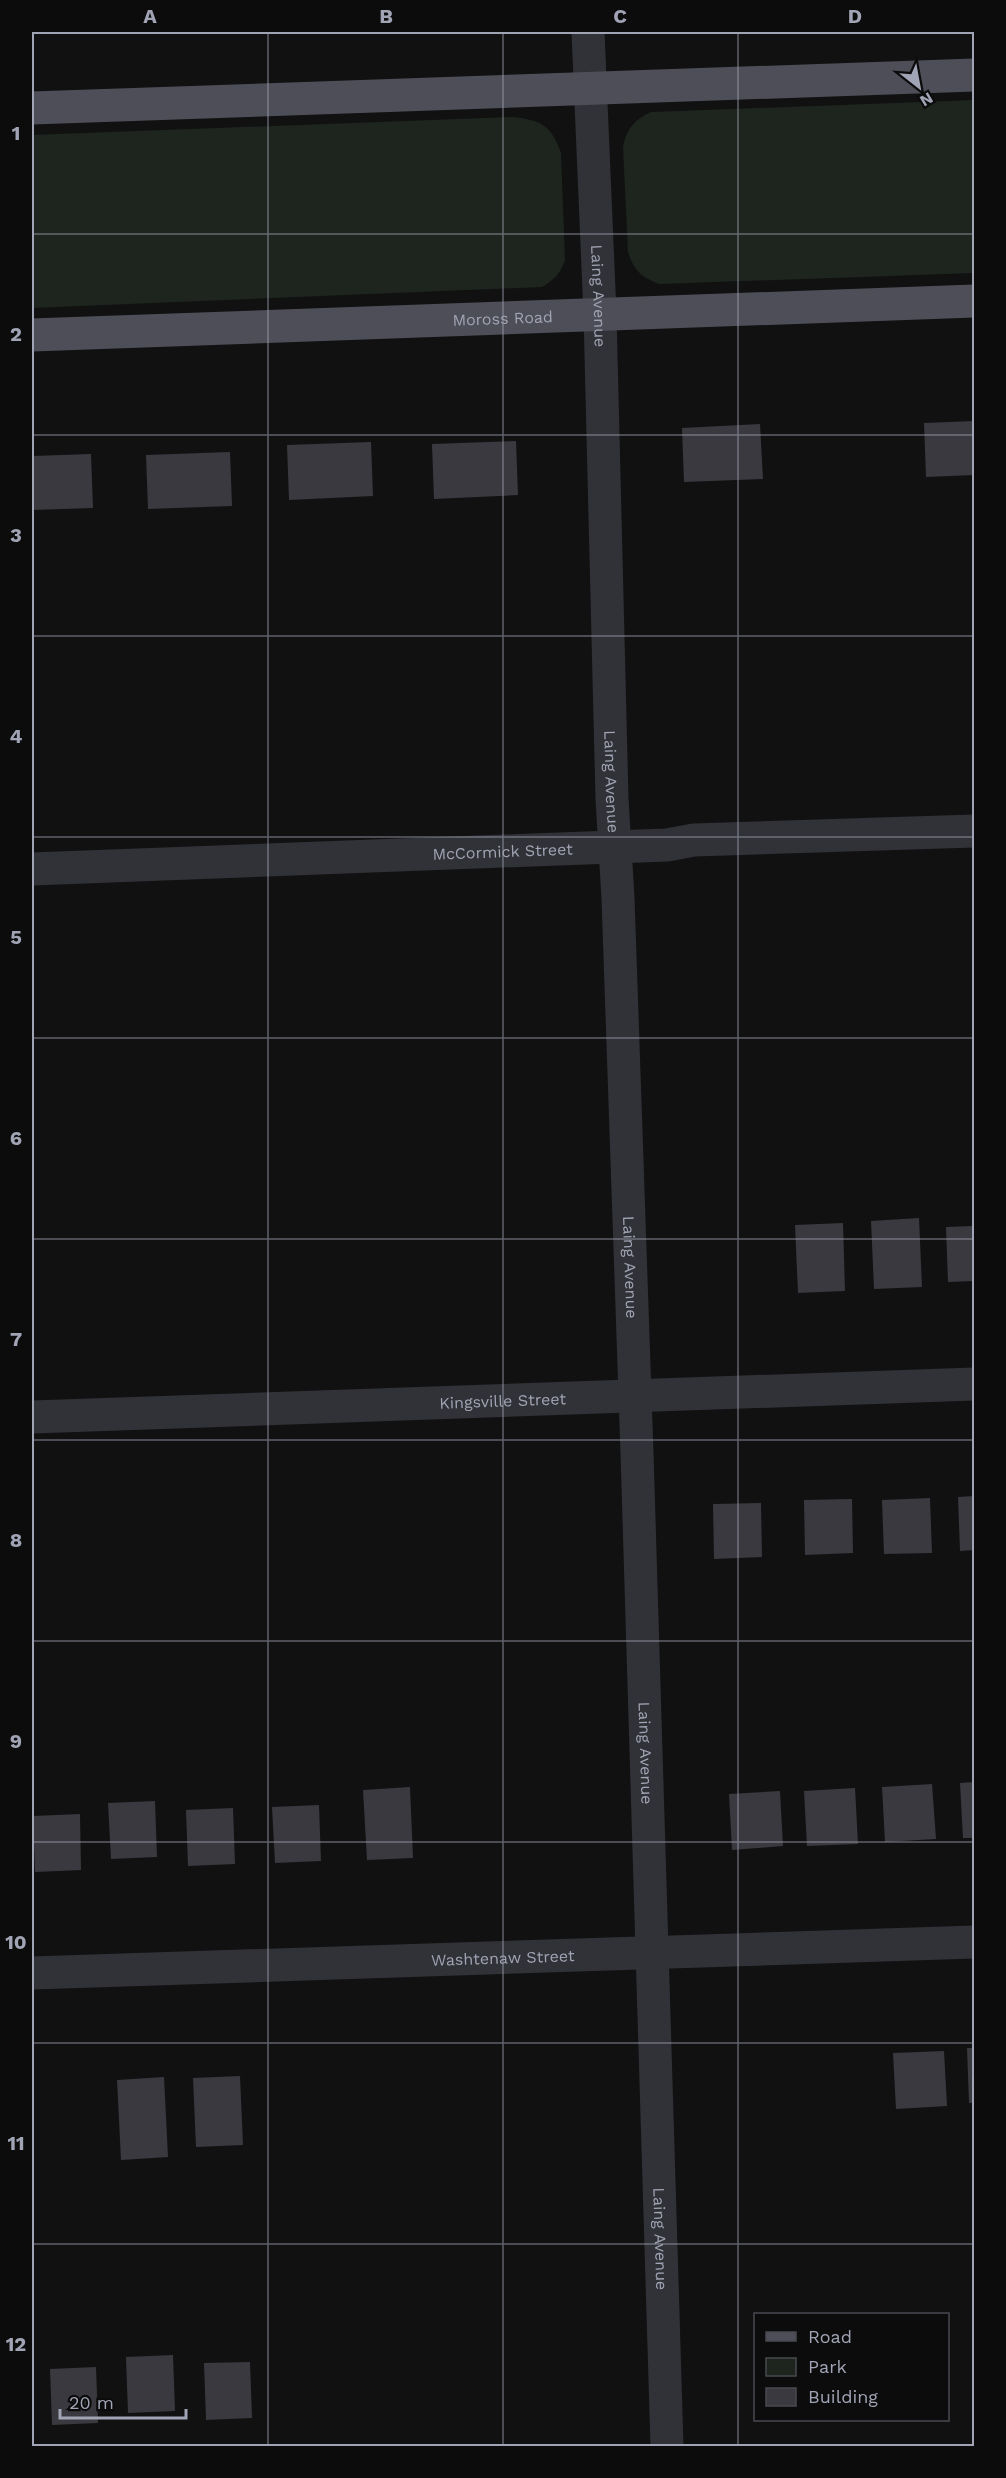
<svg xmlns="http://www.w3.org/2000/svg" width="1006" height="2478" font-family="'Work Sans',sans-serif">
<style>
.green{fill:#1d251e}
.building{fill:#3a393f}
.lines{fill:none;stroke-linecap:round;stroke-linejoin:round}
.minor{stroke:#313237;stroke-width:33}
.major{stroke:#4d4e57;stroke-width:33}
.grid{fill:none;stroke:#a1a4b4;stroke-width:1.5;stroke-opacity:0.55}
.labels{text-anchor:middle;stroke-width:4.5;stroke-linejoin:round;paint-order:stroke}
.street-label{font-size:16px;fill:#a1a4b4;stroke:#0c0c0d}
.neatline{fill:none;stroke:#a1a4b4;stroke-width:2}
.grid-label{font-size:20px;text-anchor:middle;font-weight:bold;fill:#a1a4b4}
</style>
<rect width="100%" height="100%" fill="#111112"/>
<g class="green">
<path d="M974,100V273L660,284C642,278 634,271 628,252L623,147C626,129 635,119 651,112Z"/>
<path d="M512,117C541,120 551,125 561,153L565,260C560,274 554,280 542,287L32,308V135Z"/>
</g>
<g class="building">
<path d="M974,421V475L926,477L924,423Z"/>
<path d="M760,424L763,479L684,482L682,428Z"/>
<path d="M516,441L518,495L434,499L432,444Z"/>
<path d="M371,442L373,496L289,500L287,445Z"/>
<path d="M230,452L232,506L148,509L146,455Z"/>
<path d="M91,454L93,508L32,510V456Z"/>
<path d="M919,1218L922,1287L874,1289L871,1221Z"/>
<path d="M843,1223L845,1291L798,1293L795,1225Z"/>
<path d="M974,1226V1281L948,1282L946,1227Z"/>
<path d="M974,1496V1550L960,1551L958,1497Z"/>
<path d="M930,1498L932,1553L884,1554L882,1500Z"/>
<path d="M852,1499L853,1553L805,1555L804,1500Z"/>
<path d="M761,1503L762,1557L714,1559L713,1504Z"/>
<path d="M974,1782V1838H963L960,1783Z"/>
<path d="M932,1784L936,1839L885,1842L882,1787Z"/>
<path d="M410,1787L413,1858L367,1860L363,1790Z"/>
<path d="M855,1788L858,1844L807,1846L804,1791Z"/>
<path d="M780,1791L783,1846L732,1850L729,1794Z"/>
<path d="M155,1801L157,1857L111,1859L108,1803Z"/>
<path d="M319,1805L321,1861L275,1863L272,1807Z"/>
<path d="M233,1808L235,1864L188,1866L186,1810Z"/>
<path d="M80,1814L81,1870L35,1872L33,1816Z"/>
<path d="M967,2048H974V2103H969Z"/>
<path d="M944,2051L947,2106L896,2109L893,2053Z"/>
<path d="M240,2076L243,2145L196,2147L193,2078Z"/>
<path d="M164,2077L168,2157L121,2160L117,2080Z"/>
<path d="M173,2355L175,2411L128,2413L126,2357Z"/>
<path d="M250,2362L252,2418L206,2420L204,2363Z"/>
<path d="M96,2367L98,2423L52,2425L50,2369Z"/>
</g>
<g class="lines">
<g class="minor">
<path id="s1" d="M588,32L600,314L612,799L618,898L637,1453L667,2446"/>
<path id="s2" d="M32,869L532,850L667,845L694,840L974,831"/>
<path id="s3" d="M32,1417L974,1384"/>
<path id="s4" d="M32,1973L974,1942"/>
</g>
<g class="major">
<path d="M32,108L974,75"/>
<path id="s5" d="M32,335L974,301"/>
</g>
</g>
<path class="grid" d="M268,32V2446M503,32V2446M738,32V2446M32,234H974M32,435H974M32,636H974M32,837H974M32,1038H974M32,1239H974M32,1440H974M32,1641H974M32,1842H974M32,2043H974M32,2244H974"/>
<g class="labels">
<g class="street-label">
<text dy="6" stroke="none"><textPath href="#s1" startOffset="264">Laing Avenue</textPath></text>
<text dy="6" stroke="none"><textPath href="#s5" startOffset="471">Moross Road</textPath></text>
<text dy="6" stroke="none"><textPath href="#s1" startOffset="750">Laing Avenue</textPath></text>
<text dy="6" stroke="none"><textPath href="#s2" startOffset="471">McCormick Street</textPath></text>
<text dy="6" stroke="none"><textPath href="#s1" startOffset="1236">Laing Avenue</textPath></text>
<text dy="6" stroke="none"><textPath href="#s3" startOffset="471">Kingsville Street</textPath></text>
<text dy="6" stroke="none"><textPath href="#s1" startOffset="1722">Laing Avenue</textPath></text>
<text dy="6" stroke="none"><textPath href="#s4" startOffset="471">Washtenaw Street</textPath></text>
<text dy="6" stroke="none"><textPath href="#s1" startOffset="2208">Laing Avenue</textPath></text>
</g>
</g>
<rect width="1006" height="2478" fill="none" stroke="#0c0c0d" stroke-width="66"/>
<rect x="754" y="2313" width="195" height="108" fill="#0c0c0d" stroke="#484950" stroke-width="1.5"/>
<rect x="766" y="2332" width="30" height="9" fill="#4d4e57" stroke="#484950" stroke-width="1.5"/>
<text x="808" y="2343" font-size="18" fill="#a1a4b4">Road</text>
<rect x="766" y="2358" width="30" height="18" fill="#1d251e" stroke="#484950" stroke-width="1.5"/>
<text x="808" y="2373" font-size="18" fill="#a1a4b4">Park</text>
<rect x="766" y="2388" width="30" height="18" fill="#3a393f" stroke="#484950" stroke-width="1.5"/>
<text x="808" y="2403" font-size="18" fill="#a1a4b4">Building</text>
<g transform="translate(919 87) rotate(149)" stroke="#0c0c0d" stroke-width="4.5" paint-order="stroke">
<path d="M0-4.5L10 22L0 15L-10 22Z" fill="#a1a4b4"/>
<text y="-9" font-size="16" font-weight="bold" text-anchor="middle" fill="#a1a4b4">N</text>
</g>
<path d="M60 2409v9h126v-9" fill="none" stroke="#a1a4b4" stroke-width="3"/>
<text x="69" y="2409" font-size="18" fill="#a1a4b4" stroke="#0c0c0d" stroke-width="4.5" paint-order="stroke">20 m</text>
<rect x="33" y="33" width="940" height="2412" class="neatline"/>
<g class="grid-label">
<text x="150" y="23">A</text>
<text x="386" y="23">B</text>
<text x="620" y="23">C</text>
<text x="855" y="23">D</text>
<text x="16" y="140">1</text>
<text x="16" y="341">2</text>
<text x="16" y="542">3</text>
<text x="16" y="743">4</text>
<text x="16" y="944">5</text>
<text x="16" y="1145">6</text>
<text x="16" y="1346">7</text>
<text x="16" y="1547">8</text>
<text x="16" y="1748">9</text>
<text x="16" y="1949">10</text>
<text x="16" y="2150">11</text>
<text x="16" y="2351">12</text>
</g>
</svg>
